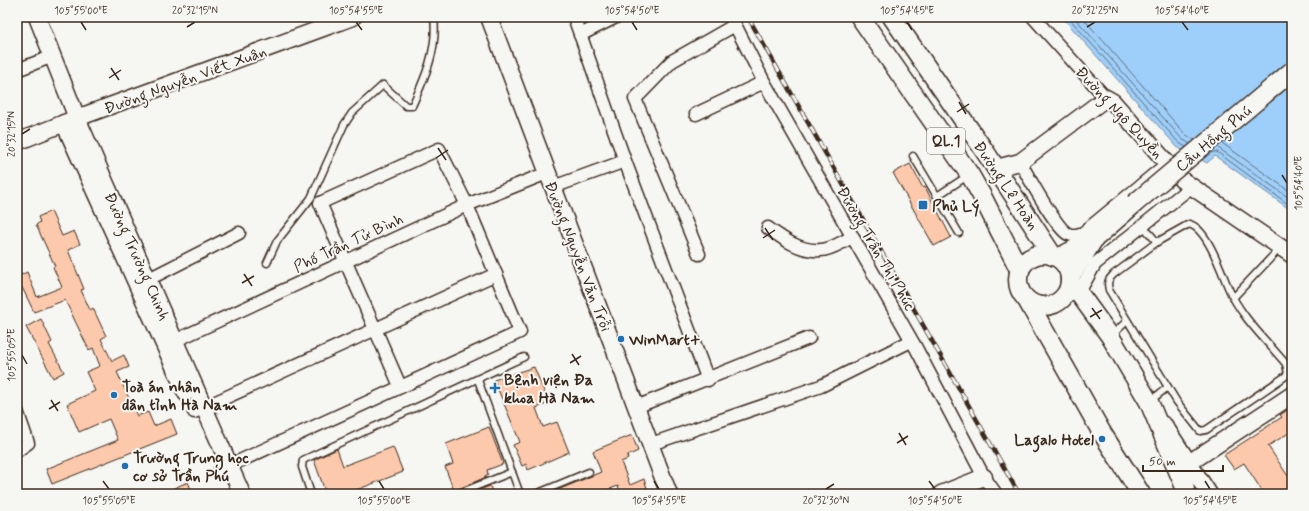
<svg xmlns="http://www.w3.org/2000/svg" width="1309" height="511" font-family="Mynerve,sans-serif">
<style>
.water{fill:#9ecffa;stroke:#768da2}
.lines{fill:none;stroke-linecap:round;stroke-linejoin:round}
.shore{stroke:#636c76;stroke-width:1}
.building{fill:#fcc9ac;stroke:#3b2a1e}
.lane-casing{stroke:#3b2a1e;stroke-width:9}
.street-casing{stroke:#3b2a1e;stroke-width:15}
.secondary-casing{stroke:#3b2a1e;stroke-width:19}
.primary-casing{stroke:#3b2a1e;stroke-width:21}
.lane{stroke:#f6f6f2;stroke-width:6}
.street{stroke:#f6f6f2;stroke-width:12}
.secondary{stroke:#f6f6f2;stroke-width:16}
.primary{stroke:#f6f6f2;stroke-width:18}
.rail-casing{stroke:#3b2a1e;stroke-width:4.5}
.rail{stroke:#f6f6f2;stroke-width:3;stroke-dasharray:9;stroke-linecap:butt}
.primary-bridge-casing{stroke:#3b2a1e;stroke-width:21;stroke-linecap:butt}
.primary-bridge{stroke:#f6f6f2;stroke-width:18}
.ticks{fill:none;stroke:#3b2a1e;stroke-width:1.5}
.poi-dot{fill:#1f6fb2;stroke:#f6f6f2;stroke-width:1.5}
.labels{text-anchor:middle;stroke-width:4;stroke-linejoin:round;paint-order:stroke}
.shield{fill:#f6f6f2;stroke:#73675e;stroke-width:1}
.shield-label{font-size:15px;font-weight:bold;fill:#3b2a1e}
.street-label{font-size:16px;fill:#3b2a1e;stroke:#f6f6f2}
.poi-label{font-size:16px;font-weight:bold;fill:#3b2a1e;stroke:#f6f6f2;text-anchor:start}
.neatline{fill:none;stroke:#3b2a1e;stroke-width:1.5}
.ticks-label{font-size:10px;text-anchor:middle;fill:#3b2a1e}
</style>
<rect width="100%" height="100%" fill="#f6f6f2"/>
<filter id="ink" filterUnits="userSpaceOnUse"><feTurbulence type="fractalNoise" baseFrequency=".025" numOctaves="2"/><feDisplacementMap in="SourceGraphic" scale="8" xChannelSelector="R" yChannelSelector="G"/><feConvolveMatrix kernelMatrix="1 2 1 2 8 2 1 2 1" color-interpolation-filters="sRGB"/></filter>
<g filter="url(#ink)">
<path class="water" d="M1062,17H1292V211L1215,156L1207,163L1177,147Z"/>
<g class="lines">
<g class="shore">
<path d="M1068,17L1179,143L1186,147"/>
<path d="M1074,17L1182,139L1190,144"/>
<path d="M1082,17L1186,135L1195,140"/>
<path d="M1222,143L1292,193"/>
<path d="M1217,147L1292,200"/>
<path d="M1205,157L1213,152H1217L1292,207"/>
</g>
</g>
<g class="building">
<path d="M910,164L923,188L925,187L951,237L934,246L893,173Z"/>
<path d="M51,211L62,236L74,231L80,244L68,250L84,289L81,290L90,310L93,308L106,336L101,339L112,361L124,355L129,367L117,372L137,416L148,412L154,426L171,419L177,434L52,484L46,469L118,440L109,419L79,432L67,404L95,391L86,372L100,366L93,348L89,350L65,300L34,312L17,277L27,272L37,297L62,287L53,267L55,266L36,225L40,222L38,217Z"/>
<path d="M41,319L52,342L49,344L64,372L53,378L26,327Z"/>
<path d="M534,367L549,403L536,408L543,427L557,422L569,452L528,470L526,464L522,466L513,445L520,442L494,380Z"/>
<path d="M1292,407V431L1268,446L1292,482V494H1264L1244,463L1234,469L1224,455L1282,417L1280,415Z"/>
<path d="M489,427L503,464L487,470L488,474L485,476L486,477L454,491L445,467L453,464L446,444Z"/>
<path d="M632,435L638,451L627,456L628,459L621,462L630,485L644,479L649,494H621L618,486L597,494H548L601,472L593,451Z"/>
<path d="M393,447L403,472L346,494H326L314,460L337,449L343,466Z"/>
<path d="M188,482L193,494H177L174,488Z"/>
<path d="M490,486L493,494H469Z"/>
</g>
<g class="lines">
<defs>
<g id="lane">
<path d="M913,156L959,233"/>
<path d="M937,196L969,175"/>
<path d="M1189,224C1207,228 1221,271 1228,287C1240,316 1266,340 1286,364L1288,374L1283,378L1206,430L1200,431L1177,402L1109,290C1107,282 1108,280 1114,274L1157,242Z"/>
<path d="M1143,226L1157,242"/>
<path d="M267,263L277,241L311,198L344,125L352,113L383,85L406,106H412C425,78 438,49 434,17"/>
<path d="M1233,298L1281,247"/>
<path d="M1112,335L1127,321"/>
<path d="M478,380L520,494"/>
<path d="M1150,401L1168,387"/>
<path d="M311,494L302,467L303,460L524,357"/>
<path d="M457,494L512,472"/>
<path d="M536,494L589,472"/>
</g>
<g id="street">
<path d="M574,17L625,161L708,380"/>
<path d="M731,17L764,82L916,348L984,477L996,494"/>
<path d="M1033,17L1106,98"/>
<path d="M580,35L616,17"/>
<path d="M17,70L53,56"/>
<path d="M696,114L764,82"/>
<path d="M1020,162C1028,176 1056,228 1068,234C1072,236 1078,235 1083,233L1168,163"/>
<path d="M553,187L625,161"/>
<path d="M768,228C783,239 801,252 821,250C831,250 843,241 853,237"/>
<path d="M699,254L635,99L672,61L735,25"/>
<path d="M141,283L239,233"/>
<path d="M1079,292L1095,264L1192,186"/>
<path d="M168,344L467,205L547,173"/>
<path d="M636,407L809,338"/>
<path d="M17,411L28,443L17,451"/>
<path d="M194,412L496,274"/>
<path d="M651,444L821,386L911,341"/>
<path d="M220,470L520,332L467,205L439,149L320,203L400,386"/>
</g>
<g id="secondary">
<path d="M37,17L77,118L242,494"/>
<path d="M489,17L669,494"/>
<path d="M64,123L186,393"/>
<path d="M17,142L77,118L353,17"/>
<path d="M996,168L1020,162L1106,98L1113,102L1182,180L1292,255"/>
<path d="M1164,425L1209,494"/>
<path d="M1189,463L1292,395"/>
<path d="M941,494L984,477"/>
</g>
<g id="primary">
<path d="M860,17L970,175L982,196L1020,271"/>
<path d="M892,17L986,153L1053,256"/>
<circle cx="1044" cy="280" r="26"/>
<path d="M1058,258L1094,239L1134,204"/>
<path d="M1070,277L1094,239"/>
<path d="M1070,281L1110,336L1149,402L1184,485L1186,494"/>
<path d="M1027,300L1102,433L1141,494"/>
</g>
</defs>
<use href="#lane" class="lane-casing"/>
<use href="#street" class="street-casing"/>
<use href="#secondary" class="secondary-casing"/>
<use href="#primary" class="primary-casing"/>
<use href="#lane" class="lane"/>
<use href="#street" class="street"/>
<use href="#secondary" class="secondary"/>
<use href="#primary" class="primary"/>
<defs>
<path id="rail" d="M748,17L1019,494"/>
</defs>
<use href="#rail" class="rail-casing"/>
<use href="#rail" class="rail"/>
<defs>
<path id="primary-bridge" d="M1134,204L1292,71"/>
</defs>
<use href="#primary-bridge" class="primary-bridge-casing"/>
<use href="#primary-bridge" class="primary-bridge"/>
</g>
</g>
<path class="ticks" d="M81,22L86,30M356,22L362,30M632,22L637,30M907,22L912,30M1182,22L1188,30M187,27L195,22M1087,27L1095,22M111,68L119,80M109,78L121,70M959,102L966,114M957,112L969,104M22,134L30,129M438,148L446,160M436,158L448,150M1282,175L1287,183M765,228L773,240M763,238L775,230M244,274L252,286M242,283L254,276M1092,308L1100,319M1090,317L1102,310M572,354L579,365M22,355L27,364M570,363L581,356M51,400L58,411M49,409L60,402M899,433L906,445M897,443L908,436M103,481L109,489M379,481L384,489M654,481L659,489M929,481L935,489M1205,481L1210,489M826,489L834,484"/>
<g class="poi-dot">
<rect x="918" y="200" width="10" height="10" rx="2"/>
<circle cx="621" cy="339" r="4"/>
<path d="M493 382h4v4h4v4h-4v4h-4v-4h-4v-4h4z"/>
<circle cx="114" cy="395" r="4"/>
<circle cx="1102" cy="439" r="4"/>
<circle cx="125" cy="466" r="4"/>
</g>
<g class="labels">
<rect class="shield" x="927" y="128" width="38" height="26" rx="3"/>
<g class="shield-label">
<text x="946" y="146">QL.1</text>
</g>
<g class="street-label">
<text transform="translate(185 79) rotate(-20)" y="6">Đường Nguyễn Viết Xuân</text>
<text transform="translate(1120 112) rotate(47)" y="6">Đường Ngô Quyền</text>
<text transform="translate(1213 138) rotate(-40)" y="6">Cầu Hồng Phú</text>
<text transform="translate(1007 185) rotate(56)" y="6">Đường Lê Hoàn</text>
<text transform="translate(348 242) rotate(-25)" y="6">Phố Trần Tử Bình</text>
<text transform="translate(877 248) rotate(60)" y="6">Đường Trần Thị Phúc</text>
<text transform="translate(138 256) rotate(66)" y="6">Đường Trường Chinh</text>
<text transform="translate(579 256) rotate(69)" y="6">Đường Nguyễn Văn Trỗi</text>
</g>
<g class="poi-label">
<text x="932" y="211">Phủ Lý</text>
<text x="629" y="345">WinMart+</text>
<text x="504" y="385">Bệnh viện Đa<tspan x="504" dy="18">khoa Hà Nam</tspan></text>
<text x="122" y="392">Toà án nhân<tspan x="122" dy="18">dân tỉnh Hà Nam</tspan></text>
<text x="1094" y="445" text-anchor="end">Lagalo Hotel</text>
<text x="133" y="463">Trường Trung học<tspan x="133" dy="18">cơ sở Trần Phú</tspan></text>
</g>
</g>
<rect width="1309" height="511" fill="none" stroke="#f6f6f2" stroke-width="44"/>
<path d="M1143 465v6h80v-6" fill="none" stroke="#3b2a1e" stroke-width="2"/>
<text x="1149" y="465" font-size="12" fill="#3b2a1e" stroke="#f6f6f2" stroke-width="3" paint-order="stroke">50 m</text>
<rect x="22" y="22" width="1265" height="467" class="neatline"/>
<g class="ticks-label">
<text x="81" y="14">105°55'00"E</text>
<text x="195" y="14">20°32'15"N</text>
<text x="356" y="14">105°54'55"E</text>
<text x="632" y="14">105°54'50"E</text>
<text x="907" y="14">105°54'45"E</text>
<text x="1095" y="14">20°32'25"N</text>
<text x="1182" y="14">105°54'40"E</text>
<text transform="translate(11 134) rotate(-90)" y="4">20°32'15"N</text>
<text transform="translate(1298 183) rotate(-90)" y="4">105°54'40"E</text>
<text transform="translate(11 355) rotate(-90)" y="4">105°55'05"E</text>
<text x="109" y="504">105°55'05"E</text>
<text x="384" y="504">105°55'00"E</text>
<text x="659" y="504">105°54'55"E</text>
<text x="826" y="504">20°32'30"N</text>
<text x="935" y="504">105°54'50"E</text>
<text x="1210" y="504">105°54'45"E</text>
</g>
</svg>
